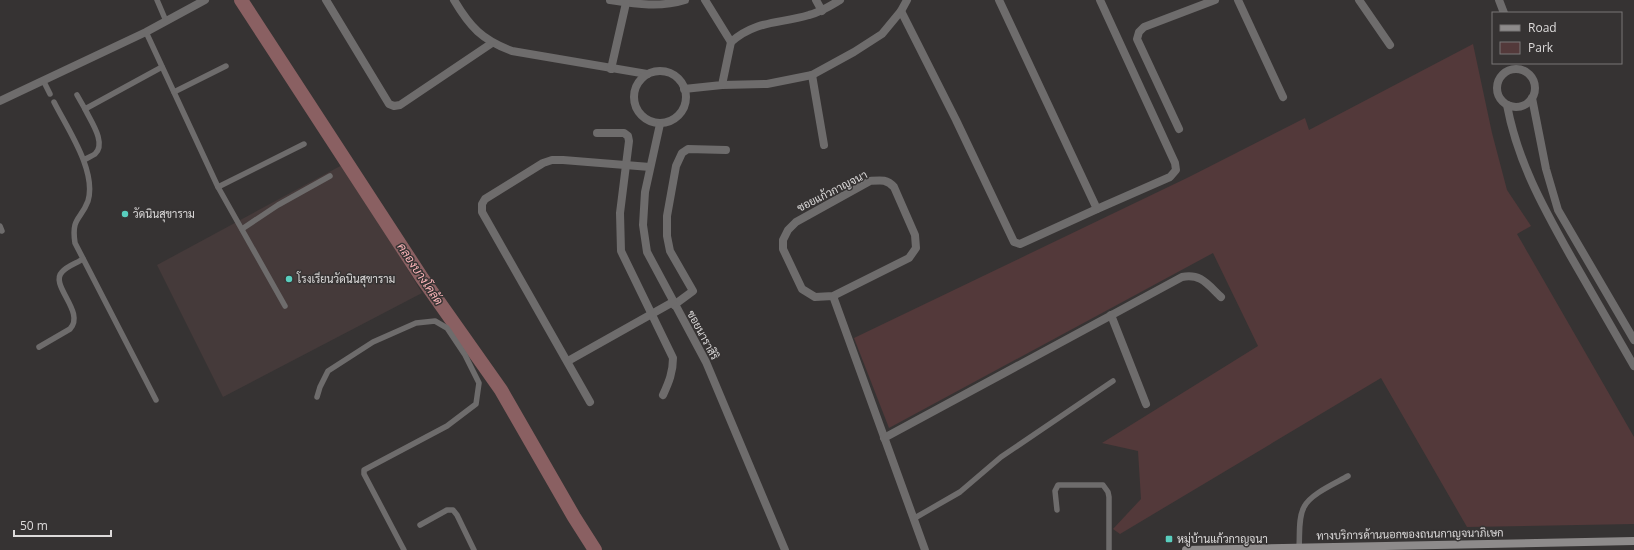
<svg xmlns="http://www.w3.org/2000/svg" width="1634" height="550" font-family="'Open Sans',Sarabun,sans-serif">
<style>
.built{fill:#453a3a}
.green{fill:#53393a}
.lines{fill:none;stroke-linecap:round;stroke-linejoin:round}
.canal{stroke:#8a6062;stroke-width:14}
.lane{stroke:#6e6c6c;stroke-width:5.5}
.street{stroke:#6e6c6c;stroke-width:8}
.secondary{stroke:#8e8b8b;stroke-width:8}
.poi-dot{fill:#59cebe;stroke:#363333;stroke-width:1.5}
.labels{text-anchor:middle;stroke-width:3;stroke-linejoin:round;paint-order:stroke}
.street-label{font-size:11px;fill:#dddbdb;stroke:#363333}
.poi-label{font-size:11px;fill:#dddbdb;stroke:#363333;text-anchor:start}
.water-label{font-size:12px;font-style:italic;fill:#feb6ba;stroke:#363333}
</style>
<rect width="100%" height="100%" fill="#363333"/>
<path class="built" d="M344,164L422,293L223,397L157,265Z"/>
<path class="green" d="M1473,44L1492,133L1507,190L1531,226L1517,234L1634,437V524L1467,527L1381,378L1120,534L1113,529L1141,499L1138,451L1102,443L1258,346L1213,253L889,428L854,338L1189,177L1305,118L1309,130Z"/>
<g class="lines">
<path class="canal" d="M241,0L422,278L501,390L574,517L595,550"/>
<g class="lane">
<path d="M157,0L166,21"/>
<path d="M146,32L218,187L285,306"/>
<path d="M43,80L50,94"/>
<path d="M174,92L226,66"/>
<path d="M77,95L85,109L162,67"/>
<path d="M54,102C67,128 97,171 88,201C81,220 71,217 75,243L156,400"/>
<path d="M84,160C87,158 92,156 95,154C107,143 90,120 85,109"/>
<path d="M218,187L304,144"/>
<path d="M0,226L2,231"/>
<path d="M242,229L278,205L330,176"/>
<path d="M39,347L70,329C86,312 49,285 62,272C67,266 77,263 83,259"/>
<path d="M317,397L320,387L328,371L373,342L416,323L435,321L447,328L465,355L479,383L476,404L447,426L364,470V474L404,550"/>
<path d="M1057,510L1055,491L1058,485H1103L1108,492L1109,497V550"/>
<path d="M913,519L960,492L1001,457L1113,381"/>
<path d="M420,525L447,510H453L457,515L474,550"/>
<path d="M1299,548C1300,535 1298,518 1304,507C1310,494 1336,483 1348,476"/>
</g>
<g class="street">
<path d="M326,0L389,104L394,106L400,105L492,43"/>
<path d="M454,0C470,27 482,40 512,51L647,74"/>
<path d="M610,0C636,4 660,8 685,0"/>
<path d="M816,0L822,11"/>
<path d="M1238,0L1283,97"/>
<path d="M1359,0L1390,45"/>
<path d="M1499,0L1504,13"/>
<path d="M901,11L907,0"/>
<path d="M731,42C756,20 779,24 809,15C821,12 830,6 840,0"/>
<path d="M611,69L626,3"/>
<circle cx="1516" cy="88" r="19"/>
<circle cx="660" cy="97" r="26"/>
<path d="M812,75L824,145"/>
<path d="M722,85L767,84L812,75L854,52L882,34L901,11L956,120L1014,242L1020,244L1097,209L999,0"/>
<path d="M684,89L722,85L731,42L705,0"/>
<path d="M1532,98L1546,169L1558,210L1634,340"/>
<path d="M0,101L146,32L205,0"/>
<path d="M1507,105C1517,160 1543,207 1570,255C1591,292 1613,329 1634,366"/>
<path d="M660,124L645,192L643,225L647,252L706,362L785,550"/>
<path d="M1179,129L1137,39L1139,32L1144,27L1215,0"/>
<path d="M597,133H624L628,136L629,141L620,213L621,251L673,358C673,372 669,382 663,395"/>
<path d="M1097,209L1170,177L1176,170L1175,163L1100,0"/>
<path d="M833,296L815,297L802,289L783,249V240L788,230L796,222L870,181C881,180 887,179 894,187L915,235L916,248L909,258L833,296L925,550"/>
<path d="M674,305L693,291L670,251L667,236V216L676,166L682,153L688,149L726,150"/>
<path d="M1111,315L1146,404"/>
<path d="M568,361L673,302"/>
<path d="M590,402L482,212V204L485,199L543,163L552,160H563L650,167"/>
<path d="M884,438L1182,277C1201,273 1208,285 1221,297"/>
</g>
<path class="secondary" d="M1186,550L1634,541"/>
</g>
<g class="poi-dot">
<circle cx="125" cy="214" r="4"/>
<circle cx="289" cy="279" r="4"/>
<rect x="1165" y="535" width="8" height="8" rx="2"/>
</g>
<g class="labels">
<g class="street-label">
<text transform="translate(832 191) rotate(-27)" y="4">ซอยแก้วกาญจนา</text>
<text transform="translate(703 335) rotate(62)" y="4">ซอยนาราสิริ</text>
<text transform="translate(1410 534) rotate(-1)" y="4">ทางบริการด้านนอกของถนนกาญจนาภิเษก</text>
</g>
<g class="poi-label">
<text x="133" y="218">วัดนินสุขาราม</text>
<text x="297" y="283">โรงเรียนวัดนินสุขาราม</text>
<text x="1177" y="543">หมู่บ้านแก้วกาญจนา</text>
</g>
<g class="water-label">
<text transform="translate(420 274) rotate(56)" y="4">คลองบางโคลัด</text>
</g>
</g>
<rect x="1492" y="12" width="130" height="52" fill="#363333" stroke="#797676"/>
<rect x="1500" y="25" width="20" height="6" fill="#8e8b8b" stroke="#797676"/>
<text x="1528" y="32" font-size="12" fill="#dddbdb">Road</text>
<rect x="1500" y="42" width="20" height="12" fill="#53393a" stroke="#797676"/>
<text x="1528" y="52" font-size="12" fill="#dddbdb">Park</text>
<path d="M14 530v6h97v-6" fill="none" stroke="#dddbdb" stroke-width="2"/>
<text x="20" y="530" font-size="12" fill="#dddbdb" stroke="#363333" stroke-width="3" paint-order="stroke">50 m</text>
</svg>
